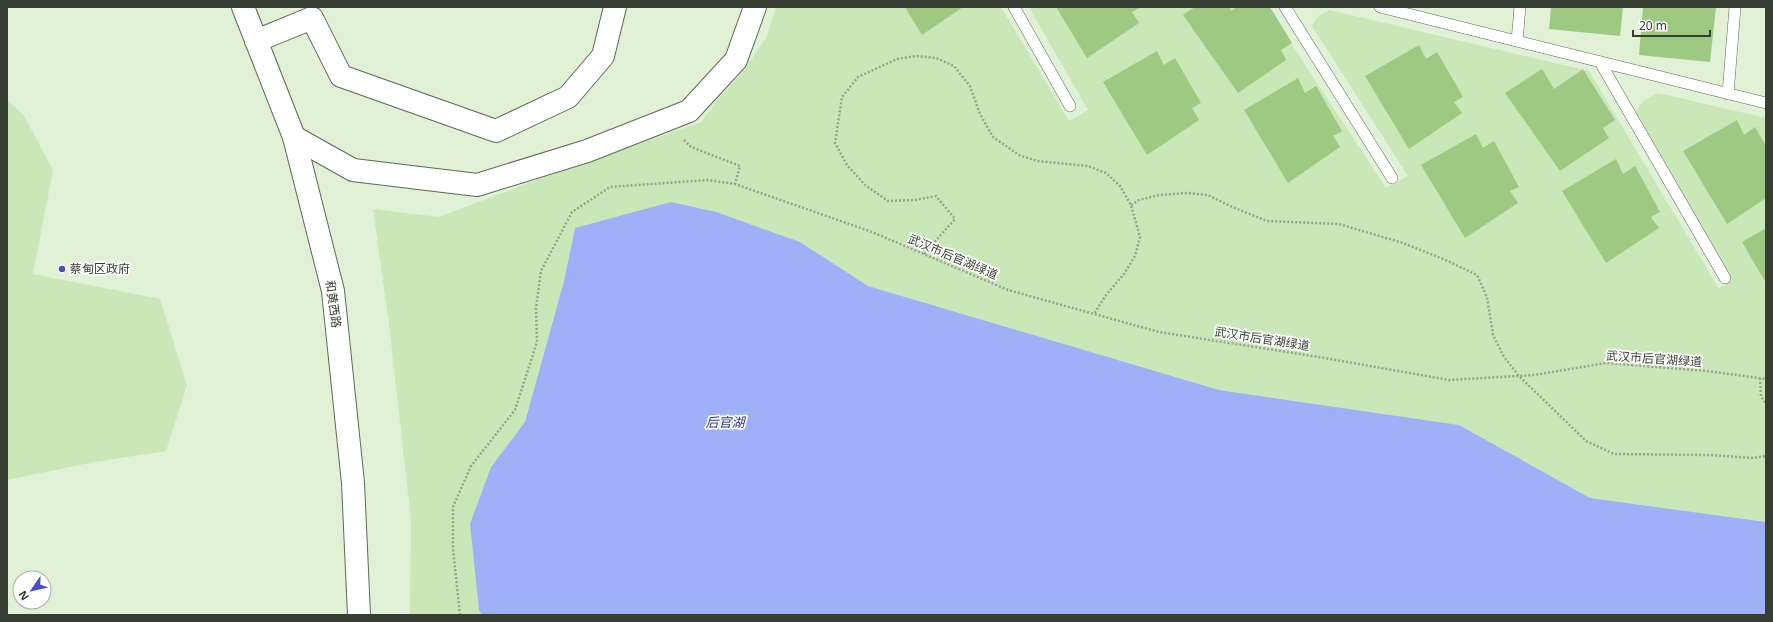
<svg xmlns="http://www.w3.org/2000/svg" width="1773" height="622" font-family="'Noto Sans','Noto Sans SC',sans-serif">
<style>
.green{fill:#cae7b8}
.water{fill:#9faff8}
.building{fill:#9ec982}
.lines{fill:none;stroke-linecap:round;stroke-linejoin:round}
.service-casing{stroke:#5c6a54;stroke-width:12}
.minor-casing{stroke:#5c6a54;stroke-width:24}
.path{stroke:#98a490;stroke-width:2.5;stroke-dasharray:2 2;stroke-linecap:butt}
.service{stroke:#fff;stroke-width:11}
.minor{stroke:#fff;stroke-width:22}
.poi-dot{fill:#4750c5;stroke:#fff;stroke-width:1.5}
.labels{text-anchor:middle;stroke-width:3.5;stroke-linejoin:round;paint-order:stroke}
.street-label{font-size:12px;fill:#373d33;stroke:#fff}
.poi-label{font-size:12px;fill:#373d33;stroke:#fff;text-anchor:start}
.water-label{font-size:13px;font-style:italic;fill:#30378a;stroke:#fff}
</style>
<rect width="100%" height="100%" fill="#e0f1d6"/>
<g class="green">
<path d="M776,7H1001L1069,121L1088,110L1029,7H1267L1386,188L1408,176L1312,26L1318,16L1329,10L1589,71L1719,289L1732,280L1636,112L1643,101L1658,93L1766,118V522L1590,498L1459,425L1219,390L868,286L800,242L575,228L564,281L525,422L491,467L479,610L482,615H410L411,520L389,324L373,209L439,217L552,174L701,122L719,98L741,74L766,38Z"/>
<path d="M7,101L23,114L53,170L33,274L160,299L187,385L166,451L94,462L7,480Z"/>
</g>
<path class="water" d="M671,202L716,212L800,242L868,286L1219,390L1459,425L1590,498L1766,522V615H482L479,610L470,524L491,467L525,422L564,281L575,228Z"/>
<g class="building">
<path d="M905,7H963L922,35Z"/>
<path d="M1056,7H1141L1132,12L1139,23L1087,58Z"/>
<path d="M1195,7H1229L1231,11L1237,7H1270L1292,43L1281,50L1286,60L1238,93L1183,15Z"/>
<path d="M1551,7H1623L1620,36L1549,29Z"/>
<path d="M1643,7H1716L1710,62L1639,55Z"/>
<path d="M1419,45L1426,59L1437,52L1463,97L1454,102L1462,113L1409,149L1365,76Z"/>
<path d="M1157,51L1164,65L1175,58L1201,103L1192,108L1199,120L1147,155L1103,82Z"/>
<path d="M1542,69L1554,89L1583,69L1615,120L1603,128L1609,138L1560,171L1505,93Z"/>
<path d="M1298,78L1305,93L1316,86L1342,131L1333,136L1340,147L1288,183L1244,110Z"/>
<path d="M1737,120L1744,135L1755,127L1766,146V198L1727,224L1683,151Z"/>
<path d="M1476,134L1483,148L1494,141L1519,187L1510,191L1518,203L1465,238L1421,165Z"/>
<path d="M1616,159L1623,174L1635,166L1660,212L1651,217L1659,228L1606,263L1562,191Z"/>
<path d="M1766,228V283L1742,242Z"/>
</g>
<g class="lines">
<defs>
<g id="service">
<path d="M1014,7L1070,106"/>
<path d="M1285,7L1392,178"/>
<path d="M1380,7L1766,103"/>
<path d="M1517,41L1520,7"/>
<path d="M1600,62L1725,278"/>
<path d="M1728,94L1735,7"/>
</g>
<g id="minor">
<path d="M243,7L294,137L333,291L353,483L359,615"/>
<path d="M256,41L312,18L341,76L496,131L568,97L603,56L615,7"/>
<path d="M294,137L353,170L477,185L587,151L689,111L736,60L755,7"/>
</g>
</defs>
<use href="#service" class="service-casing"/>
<use href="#minor" class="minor-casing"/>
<g class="path">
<path d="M684,140L691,147L740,166L735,184"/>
<path d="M1131,205L1139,200L1159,195L1188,193L1208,195L1230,206L1267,221L1339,224L1403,243L1448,261L1477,275L1487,297L1493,335L1504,357L1519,376L1586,441L1614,454L1710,455L1753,458L1766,456"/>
<path d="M924,254L955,219L936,196L915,200L888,201L865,185L847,165L835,143L842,97L858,77L897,59L916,56L936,58L954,66L970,86L980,114L993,137L1019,155L1037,161L1088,166L1106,173L1120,186L1131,205L1140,237L1135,256L1124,274L1106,295L1094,314"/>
<path d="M1760,378L1761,397L1766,403"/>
<path d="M460,615L453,549V507L471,466L515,410L537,342L536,308L541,271L572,212L610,187L707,180L735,184L872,232L1008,290L1159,332L1319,357L1449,380L1534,375L1606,363L1707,371L1766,379"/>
</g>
<use href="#service" class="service"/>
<use href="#minor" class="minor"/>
</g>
<circle class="poi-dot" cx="62" cy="269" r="4"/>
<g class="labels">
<g class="street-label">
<text transform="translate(953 257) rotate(23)" y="4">武汉市后官湖绿道</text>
<text transform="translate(333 304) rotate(82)" y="4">和黄西路</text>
<text transform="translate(1262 339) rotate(9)" y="4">武汉市后官湖绿道</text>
<text transform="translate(1654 359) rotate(4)" y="4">武汉市后官湖绿道</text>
</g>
<g class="poi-label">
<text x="70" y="273">蔡甸区政府</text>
</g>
<g class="water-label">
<text x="725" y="427">后官湖</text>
</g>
</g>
<rect width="1773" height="622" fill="none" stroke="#373d33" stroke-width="16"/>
<g transform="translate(32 590) rotate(236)"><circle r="19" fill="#ffffff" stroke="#afb1ad"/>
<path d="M0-3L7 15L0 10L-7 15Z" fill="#4750c5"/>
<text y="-6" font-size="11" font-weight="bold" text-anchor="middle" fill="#373d33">N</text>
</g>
<path d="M1633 30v6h77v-6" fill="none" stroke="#373d33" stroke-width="2"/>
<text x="1639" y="30" font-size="12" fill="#373d33" stroke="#ffffff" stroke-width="3" paint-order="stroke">20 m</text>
</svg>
